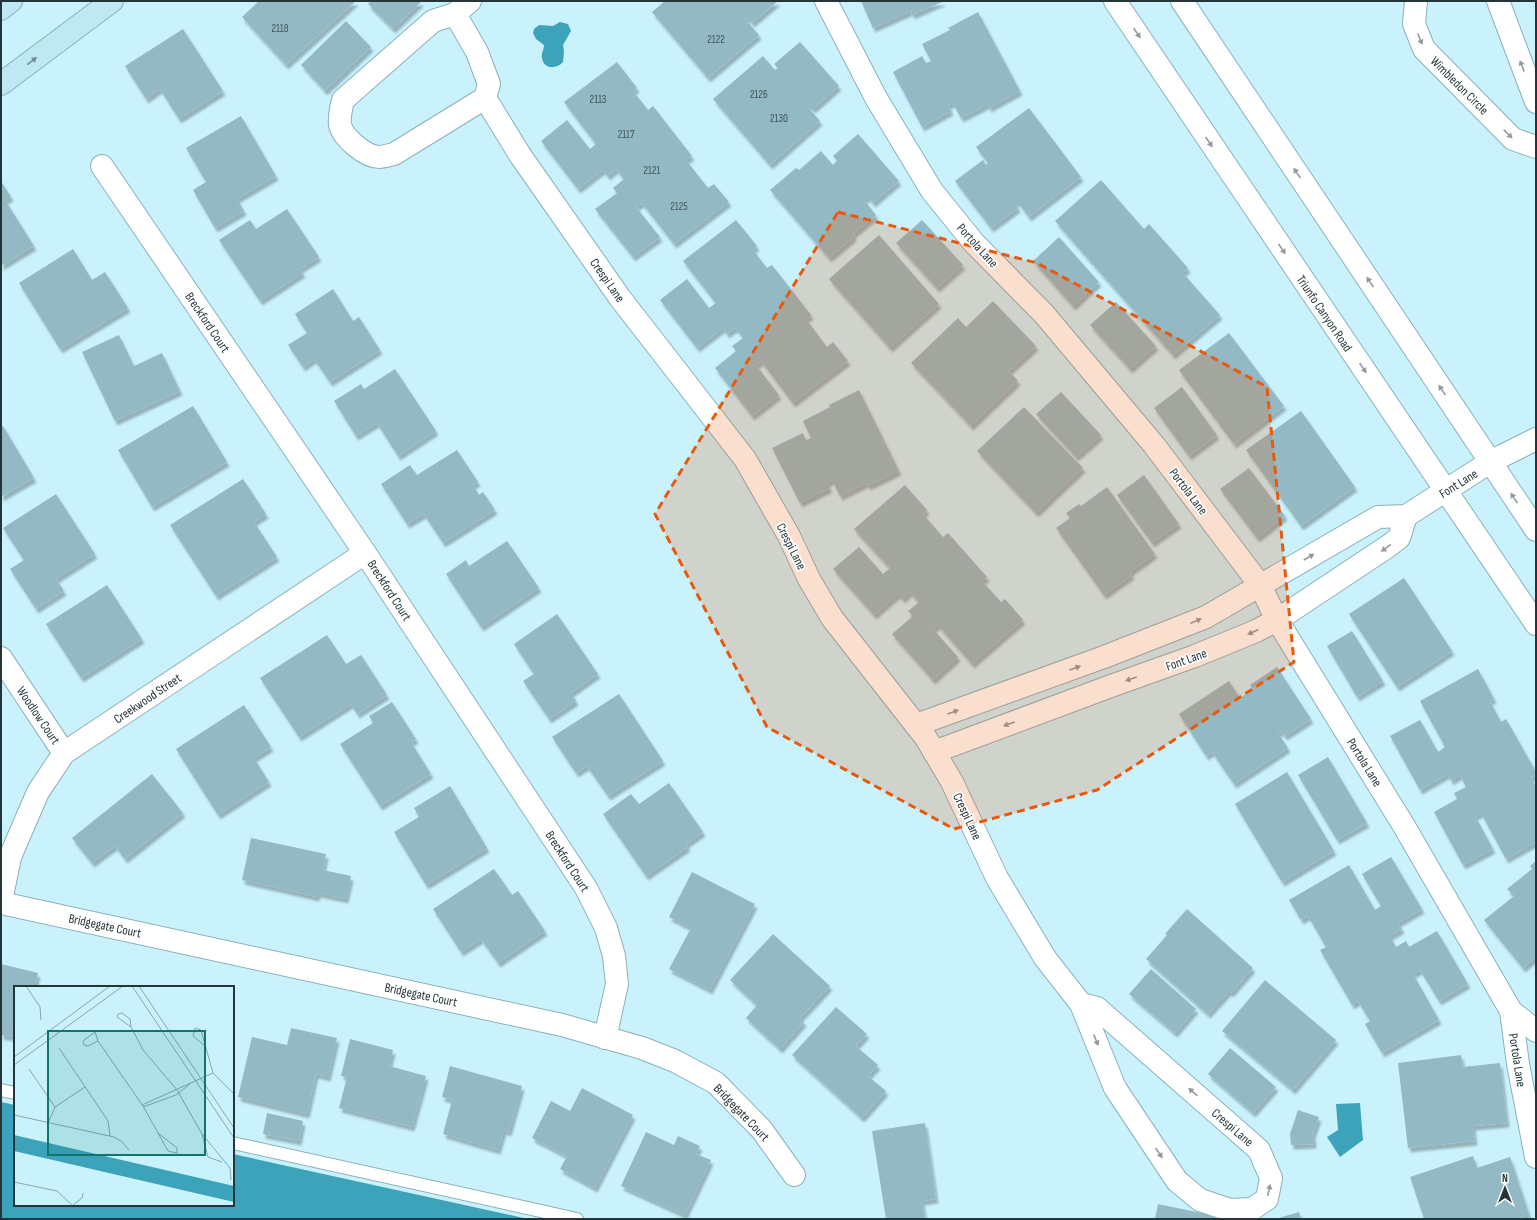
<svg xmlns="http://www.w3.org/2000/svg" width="1537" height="1220" font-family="'Sofia Sans Condensed',sans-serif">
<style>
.water{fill:#3ca3bb}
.building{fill:#93b9c4;filter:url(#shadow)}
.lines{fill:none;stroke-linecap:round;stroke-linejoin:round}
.service-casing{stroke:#8bb1bb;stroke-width:14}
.minor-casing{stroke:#8bb1bb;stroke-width:24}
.tertiary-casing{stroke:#8bb1bb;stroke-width:24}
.secondary-casing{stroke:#8bb1bb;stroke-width:24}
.service{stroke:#fff;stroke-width:12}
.minor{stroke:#fff;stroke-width:22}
.tertiary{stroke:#fff;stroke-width:22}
.secondary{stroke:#bee9f2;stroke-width:22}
.oneway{fill:#929a9c}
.oneway2{fill:#728e95}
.marked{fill:#e8590c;fill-opacity:0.2;stroke:#e8590c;stroke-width:3;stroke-dasharray:8 5;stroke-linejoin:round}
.labels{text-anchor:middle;stroke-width:3.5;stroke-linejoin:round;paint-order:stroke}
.number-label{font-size:11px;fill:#40555b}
.street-label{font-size:13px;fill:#253438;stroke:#fff}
.inset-road{fill:none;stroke:#88a6ae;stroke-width:1}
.view{fill:#0f766e;fill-opacity:0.15;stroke:#0f766e;stroke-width:2}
.inset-edge{fill:none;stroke:#253438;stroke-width:2}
</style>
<defs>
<filter id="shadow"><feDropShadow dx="2.5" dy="4.5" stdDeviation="1" flood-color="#0004"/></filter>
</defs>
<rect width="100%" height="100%" fill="#caf2fd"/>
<g class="water">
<path d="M560,22L568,24L571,31L563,45L564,52L563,62C557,69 544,70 542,58C541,53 544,50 544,45L536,39L533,33L534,29L539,25L553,26Z"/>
<path d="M1,1102L15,1105V1205H233V1154L528,1219H1Z"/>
<path d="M1360,1103L1363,1140L1340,1157L1327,1137L1338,1130L1336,1104Z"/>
</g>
<g class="building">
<path d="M259,1H356L286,65L242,17Z"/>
<path d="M371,1H422L393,29L368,4Z"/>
<path d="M665,1H778L752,23L748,18L746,20L759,35L708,78L652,12Z"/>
<path d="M861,1H944L912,15L911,11L873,28Z"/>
<path d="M978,12L1020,91L989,108L988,104L961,118L953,103L948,105L951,111L922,127L893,72L922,56L926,63L931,61L922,44L950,30L948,28Z"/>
<path d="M346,21L371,47L325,91L301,65Z"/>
<path d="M183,29L223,91L179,119L160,89L146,99L125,66Z"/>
<path d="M800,42L839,86L813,109L809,105L807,106L820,121L770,165L713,99L763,56L775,70L778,68L774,64Z"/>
<path d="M617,62L637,88L633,91L648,110L653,106L692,156L686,160L708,188L714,184L729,202L674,244L642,203L636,207L660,237L633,257L595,209L617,193L613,188L624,179L616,169L608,176L603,170L578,189L541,141L567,120L590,149L596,144L564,102Z"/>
<path d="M1029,108L1081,177L1029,217L1017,201L1015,203L1018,208L991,228L955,181L983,160L986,165L988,163L976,147Z"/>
<path d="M241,116L276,176L237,199L244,211L215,228L193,190L206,182L186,148Z"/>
<path d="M858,134L899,181L873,203L868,197L864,200L876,215L853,234L854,237L829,258L770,190L796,168L799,170L821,151L833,165L837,161L833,156Z"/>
<path d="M1101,180L1144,229L1149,224L1188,268L1183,273L1220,315L1173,355L1055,221Z"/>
<path d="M1,181L11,197L5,200L34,246L1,266Z"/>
<path d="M287,209L319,257L300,269L303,273L260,301L219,240L250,220L256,229Z"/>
<path d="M736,220L757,246L753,250L767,268L772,265L811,315L806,319L827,347L833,342L848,361L793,403L761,361L756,365L779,395L752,416L715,368L736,351L732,346L743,338L739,332L735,328L727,334L723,328L697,348L660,300L687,279L709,308L716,303L683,261Z"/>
<path d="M922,220L963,265L937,288L896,243Z"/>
<path d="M879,235L939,304L890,348L829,279Z"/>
<path d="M1059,237L1099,282L1073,306L1033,261Z"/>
<path d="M73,249L92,280L105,272L128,308L60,349L19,283Z"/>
<path d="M333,289L353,321L359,317L380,350L330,382L314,359L303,367L288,345L307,333L295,314Z"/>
<path d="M993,301L1036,346L1009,371L1018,381L971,426L911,363L958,318L966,327Z"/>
<path d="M1116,302L1156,346L1130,369L1090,325Z"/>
<path d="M1229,333L1284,406L1234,444L1179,370Z"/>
<path d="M119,335L134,366L162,353L180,391L115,421L82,352Z"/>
<path d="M395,369L436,431L398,456L377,423L356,436L334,401L361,384L364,389Z"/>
<path d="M1182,387L1217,435L1189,456L1154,408Z"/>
<path d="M859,390L899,471L868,486L867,483L840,496L832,480L827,483L830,488L800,503L772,448L803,433L806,440L811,438L803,421L830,407L829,405Z"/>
<path d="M1061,392L1101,435L1076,457L1036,414Z"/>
<path d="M193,406L227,462L152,507L118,450Z"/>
<path d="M1024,407L1083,468L1036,513L977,451Z"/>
<path d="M1301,411L1355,487L1301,526L1246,450Z"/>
<path d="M3,426L34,478L1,497V428Z"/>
<path d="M457,450L478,482L473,485L479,495L483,492L495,510L443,543L424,514L407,524L381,484L410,465L417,475Z"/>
<path d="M1249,468L1285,516L1257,538L1220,489Z"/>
<path d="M1144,475L1179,524L1152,543L1117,495Z"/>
<path d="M243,479L266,514L254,522L277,557L216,596L170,525Z"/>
<path d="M905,485L927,510L923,514L943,537L948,533L987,577L982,581L1001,602L1005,599L1023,620L972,664L938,625L933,629L958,657L933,680L892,634L913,616L908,611L919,602L910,592L903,599L898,594L874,615L833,569L859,547L883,574L890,568L854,529Z"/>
<path d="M1107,487L1155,554L1130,572L1132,575L1104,595L1056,528L1070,518L1066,513L1079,504L1081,506Z"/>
<path d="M56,494L95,554L56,579L64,591L36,609L10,569L24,560L3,528Z"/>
<path d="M507,541L539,588L481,627L446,574L466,560L469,566Z"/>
<path d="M1404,578L1452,651L1397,687L1349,614Z"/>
<path d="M107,585L142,639L81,678L46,624Z"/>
<path d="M557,614L598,674L571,693L576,701L549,719L523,681L534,674L514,644Z"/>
<path d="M1352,631L1383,681L1357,697L1327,646Z"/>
<path d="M327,635L346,664L361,655L387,695L357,714L351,704L299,737L260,678Z"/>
<path d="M1277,667L1311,719L1285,736L1281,731L1278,733L1288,748L1234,784L1212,752L1206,756L1179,714L1229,681L1240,698L1253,689L1250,685Z"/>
<path d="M1478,669L1494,699L1490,701L1501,722L1506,719L1536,772V775L1531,778L1536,787V842L1506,859L1481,813L1475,816L1493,849L1463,865L1434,812L1457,799L1454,793L1466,787L1460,775L1451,781L1448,774L1420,790L1390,736L1420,720L1438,752L1445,747L1420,701Z"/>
<path d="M619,694L663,761L608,796L587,766L576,773L552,737Z"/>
<path d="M392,702L416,739L411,742L431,774L380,806L340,744L373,723L369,716Z"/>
<path d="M244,705L271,747L254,758L269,782L218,815L176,749Z"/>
<path d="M1328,757L1367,823L1337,840L1298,775Z"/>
<path d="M1287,772L1334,851L1282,882L1235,804Z"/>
<path d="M152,774L183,813L125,859L115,846L92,863L72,838Z"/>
<path d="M669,783L703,832L686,844L688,847L646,876L603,814L631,794L639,804Z"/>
<path d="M450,786L487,848L426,885L394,832L419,817L414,808Z"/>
<path d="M251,838L326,854L323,870L351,876L346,899L318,893L317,897L242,880Z"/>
<path d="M1391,857L1422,909L1398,923L1402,929L1390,936L1396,947L1406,941L1409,947L1437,931L1468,984L1439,1001L1420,970L1413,974L1439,1020L1382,1053L1365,1024L1370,1021L1358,1001L1352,1005L1320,950L1326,947L1308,916L1301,920L1289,900L1349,865L1375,910L1381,906L1362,874Z"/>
<path d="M1536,861V957L1523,968L1484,920L1514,896L1507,889L1532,869L1530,866Z"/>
<path d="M494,869L512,895L518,891L545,931L498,963L481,939L461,952L433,909Z"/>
<path d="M692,872L755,904L710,990L669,969L691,928L669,917Z"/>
<path d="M1187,909L1253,968L1231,993L1229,991L1208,1014L1146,959L1167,935L1165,934Z"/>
<path d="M773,934L830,986L800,1018L804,1022L780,1049L746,1018L757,1005L730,980Z"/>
<path d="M1,964L38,973L35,987H15V1018L11,1037L1,1035Z"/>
<path d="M1151,969L1196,1009L1175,1033L1129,994Z"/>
<path d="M1265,980L1336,1040L1293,1090L1222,1031Z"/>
<path d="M836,1007L867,1034L856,1046L878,1065L868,1076L886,1091L862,1118L792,1055Z"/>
<path d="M291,1028L337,1038L328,1077L316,1074L307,1114L238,1097L252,1037L287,1045Z"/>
<path d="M350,1039L393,1050L389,1066L426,1076L412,1127L339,1108L347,1077L341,1076Z"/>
<path d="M1230,1048L1276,1087L1253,1113L1208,1074Z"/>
<path d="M1461,1055L1463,1067L1500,1063L1507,1123L1473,1126L1475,1141L1408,1148L1398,1063Z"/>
<path d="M450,1066L522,1086L509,1132L504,1130L498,1150L443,1134L452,1100L442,1097Z"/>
<path d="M582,1088L633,1115L595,1188L560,1169L567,1156L532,1138L551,1101L570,1111Z"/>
<path d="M1298,1110L1319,1117L1313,1134L1314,1144L1291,1145L1290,1134Z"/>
<path d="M267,1113L303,1121L299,1141L263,1134Z"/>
<path d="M925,1123L936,1199L922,1201L925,1219H886L872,1131Z"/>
<path d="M646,1132L674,1145L678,1136L700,1146L696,1154L711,1160L685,1215L621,1186Z"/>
<path d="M1473,1156L1477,1168L1510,1157L1529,1215L1516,1219H1424L1410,1177Z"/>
<path d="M1158,1204L1216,1216V1219H1155Z"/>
<path d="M1299,1212L1301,1219H1275Z"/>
</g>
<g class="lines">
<defs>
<g id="service">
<path d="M1,1090L15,1093"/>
<path d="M233,1143L577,1219"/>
</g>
<g id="minor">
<path d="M826,1L876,98L932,191L974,243L1044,314L1154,445L1260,585L1277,620L1404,826L1511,1011L1536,1031"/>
<path d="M1416,1L1414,24L1424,49L1513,139L1536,147"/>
<path d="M1498,1L1536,102"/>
<path d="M455,14L477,52L489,84L485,98L394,154C389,155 384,157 379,157C366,157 343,138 340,125C339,117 341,108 343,100L433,21Z"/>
<path d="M455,14L470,1"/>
<path d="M485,98L520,155L620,298L745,459L789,536L809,579L832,618L926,738L952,782L997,878L1045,958L1081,1004L1115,1088L1177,1181L1200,1200L1230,1210L1252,1209L1267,1199L1271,1178L1259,1150L1097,1008L1081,1004"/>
<path d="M102,166L365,553L586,888L606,928L614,956L617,984L605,1038"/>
<path d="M1,658L64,753"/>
<path d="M916,725L1104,657L1206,617L1378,517L1406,516L1490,462L1536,439"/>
<path d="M934,752L1111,686L1195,656L1256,631L1277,620L1387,547L1399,538L1406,516"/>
<path d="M1,901L10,857L38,792L64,753L365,553"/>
<path d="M1,903L562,1025L642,1048L675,1061L716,1083L762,1130L794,1175"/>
<path d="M1511,1011L1518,1064L1536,1157"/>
</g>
<g id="tertiary">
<path d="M1115,1C1254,209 1397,415 1536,624"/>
<path d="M1182,1L1536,530"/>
</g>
<g id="secondary">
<path d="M1,9L11,1"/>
<path d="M1,84L112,1"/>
</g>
</defs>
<use href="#service" class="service-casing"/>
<use href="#minor" class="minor-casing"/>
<use href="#tertiary" class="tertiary-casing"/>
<use href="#secondary" class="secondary-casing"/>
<use href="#service" class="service"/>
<use href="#minor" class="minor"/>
<use href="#tertiary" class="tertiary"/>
<use href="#secondary" class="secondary"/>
</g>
<defs><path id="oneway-solid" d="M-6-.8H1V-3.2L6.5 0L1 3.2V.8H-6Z"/></defs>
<g class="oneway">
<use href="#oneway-solid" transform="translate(1137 33) rotate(56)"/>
<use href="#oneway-solid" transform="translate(1420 39) rotate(68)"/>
<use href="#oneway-solid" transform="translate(1522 66) rotate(-111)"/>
<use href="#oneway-solid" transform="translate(1508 134) rotate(45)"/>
<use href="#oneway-solid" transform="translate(1209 142) rotate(56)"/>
<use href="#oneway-solid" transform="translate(1297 173) rotate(-124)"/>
<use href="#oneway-solid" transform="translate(1282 249) rotate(56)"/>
<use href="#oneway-solid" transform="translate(1370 282) rotate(-124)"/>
<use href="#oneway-solid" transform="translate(1363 368) rotate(56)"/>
<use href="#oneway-solid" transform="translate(1442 390) rotate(-124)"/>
<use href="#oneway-solid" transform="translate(1514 498) rotate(-124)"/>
<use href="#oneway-solid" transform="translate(1386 548) rotate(144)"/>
<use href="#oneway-solid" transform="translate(1309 557) rotate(-30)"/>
<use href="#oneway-solid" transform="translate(1196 621) rotate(-22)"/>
<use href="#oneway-solid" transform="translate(1253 632) rotate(155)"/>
<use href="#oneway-solid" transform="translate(1075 668) rotate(-20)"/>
<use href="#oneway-solid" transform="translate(1131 679) rotate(161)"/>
<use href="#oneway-solid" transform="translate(953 712) rotate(-20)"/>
<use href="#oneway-solid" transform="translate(1009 724) rotate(160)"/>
<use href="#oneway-solid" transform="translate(1096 1040) rotate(68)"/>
<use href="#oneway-solid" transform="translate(1193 1092) rotate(-139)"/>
<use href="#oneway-solid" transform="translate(1159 1153) rotate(56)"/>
<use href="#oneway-solid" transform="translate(1269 1190) rotate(-78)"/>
</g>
<use class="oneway2" href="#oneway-solid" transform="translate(32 61) rotate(-37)"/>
<path class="marked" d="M838,212L1037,263L1267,387L1294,662L1097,790L954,829L767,727L655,514Z"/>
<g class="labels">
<g class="number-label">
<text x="280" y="32">2118</text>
<text x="716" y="43">2122</text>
<text x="759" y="98">2126</text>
<text x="598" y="103">2113</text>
<text x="779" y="122">2130</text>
<text x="626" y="138">2117</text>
<text x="652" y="174">2121</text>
<text x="679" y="210">2125</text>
</g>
<g class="street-label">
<text transform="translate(1460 85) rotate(45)" y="5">Wimbledon Circle</text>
<text transform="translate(978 245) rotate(48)" y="5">Portola Lane</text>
<text transform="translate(608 280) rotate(55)" y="5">Crespi Lane</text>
<text transform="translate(1325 313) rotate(56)" y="5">Triunfo Canyon Road</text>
<text transform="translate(208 322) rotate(56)" y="5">Breckford Court</text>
<text transform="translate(1458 483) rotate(-32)" y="5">Font Lane</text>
<text transform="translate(1189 491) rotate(53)" y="5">Portola Lane</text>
<text transform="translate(792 546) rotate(63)" y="5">Crespi Lane</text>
<text transform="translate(390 590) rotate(57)" y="5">Breckford Court</text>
<text transform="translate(1186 659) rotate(-20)" y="5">Font Lane</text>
<text transform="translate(147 698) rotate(-34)" y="5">Creekwood Street</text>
<text transform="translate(39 715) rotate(56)" y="5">Woodlow Court</text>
<text transform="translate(1365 762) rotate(58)" y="5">Portola Lane</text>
<text transform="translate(968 816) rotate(65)" y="5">Crespi Lane</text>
<text transform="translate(568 861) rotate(57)" y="5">Breckford Court</text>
<text transform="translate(105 925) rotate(12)" y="5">Bridgegate Court</text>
<text transform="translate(421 994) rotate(12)" y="5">Bridgegate Court</text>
<text transform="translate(1518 1060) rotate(81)" y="5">Portola Lane</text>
<text transform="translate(742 1112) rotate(46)" y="5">Bridgegate Court</text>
<text transform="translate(1233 1127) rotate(41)" y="5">Crespi Lane</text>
</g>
</g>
<g transform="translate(14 986)">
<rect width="220" height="220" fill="#caf2fd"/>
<path d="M0,149L220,200V216L0,165Z" fill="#3ca3bb"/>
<path class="inset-road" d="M12,0L26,21L27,34M118,0L220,152M125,0L220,142M108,27L116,33L117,41L103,31L104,28ZM117,41L129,64L163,104L188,148L216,182L217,194M81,46L84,55L74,60L70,59L69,55ZM84,55L129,120L154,165L163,167V162L144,147M191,60L179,50L181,42L187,44L199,87M45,62L94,135L96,150M0,71L96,0M0,79L109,0M15,83L41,121M128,119L199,87L220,108M129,121L162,109L177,97M0,129L100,151L107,155L115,164M34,137L41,121L71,101M188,148L194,171L208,176M0,196L43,205L59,220M59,219L68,212L69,207"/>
<path class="view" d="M34,45H191V169H34Z"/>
<rect width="220" height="220" class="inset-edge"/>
</g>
<rect width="1537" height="1220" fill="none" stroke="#253438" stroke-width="4"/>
<g transform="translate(1505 1188)" stroke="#ffffff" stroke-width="3" paint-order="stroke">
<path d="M0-3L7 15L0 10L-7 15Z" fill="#253438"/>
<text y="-6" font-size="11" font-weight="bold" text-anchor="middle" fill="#253438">N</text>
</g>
</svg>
